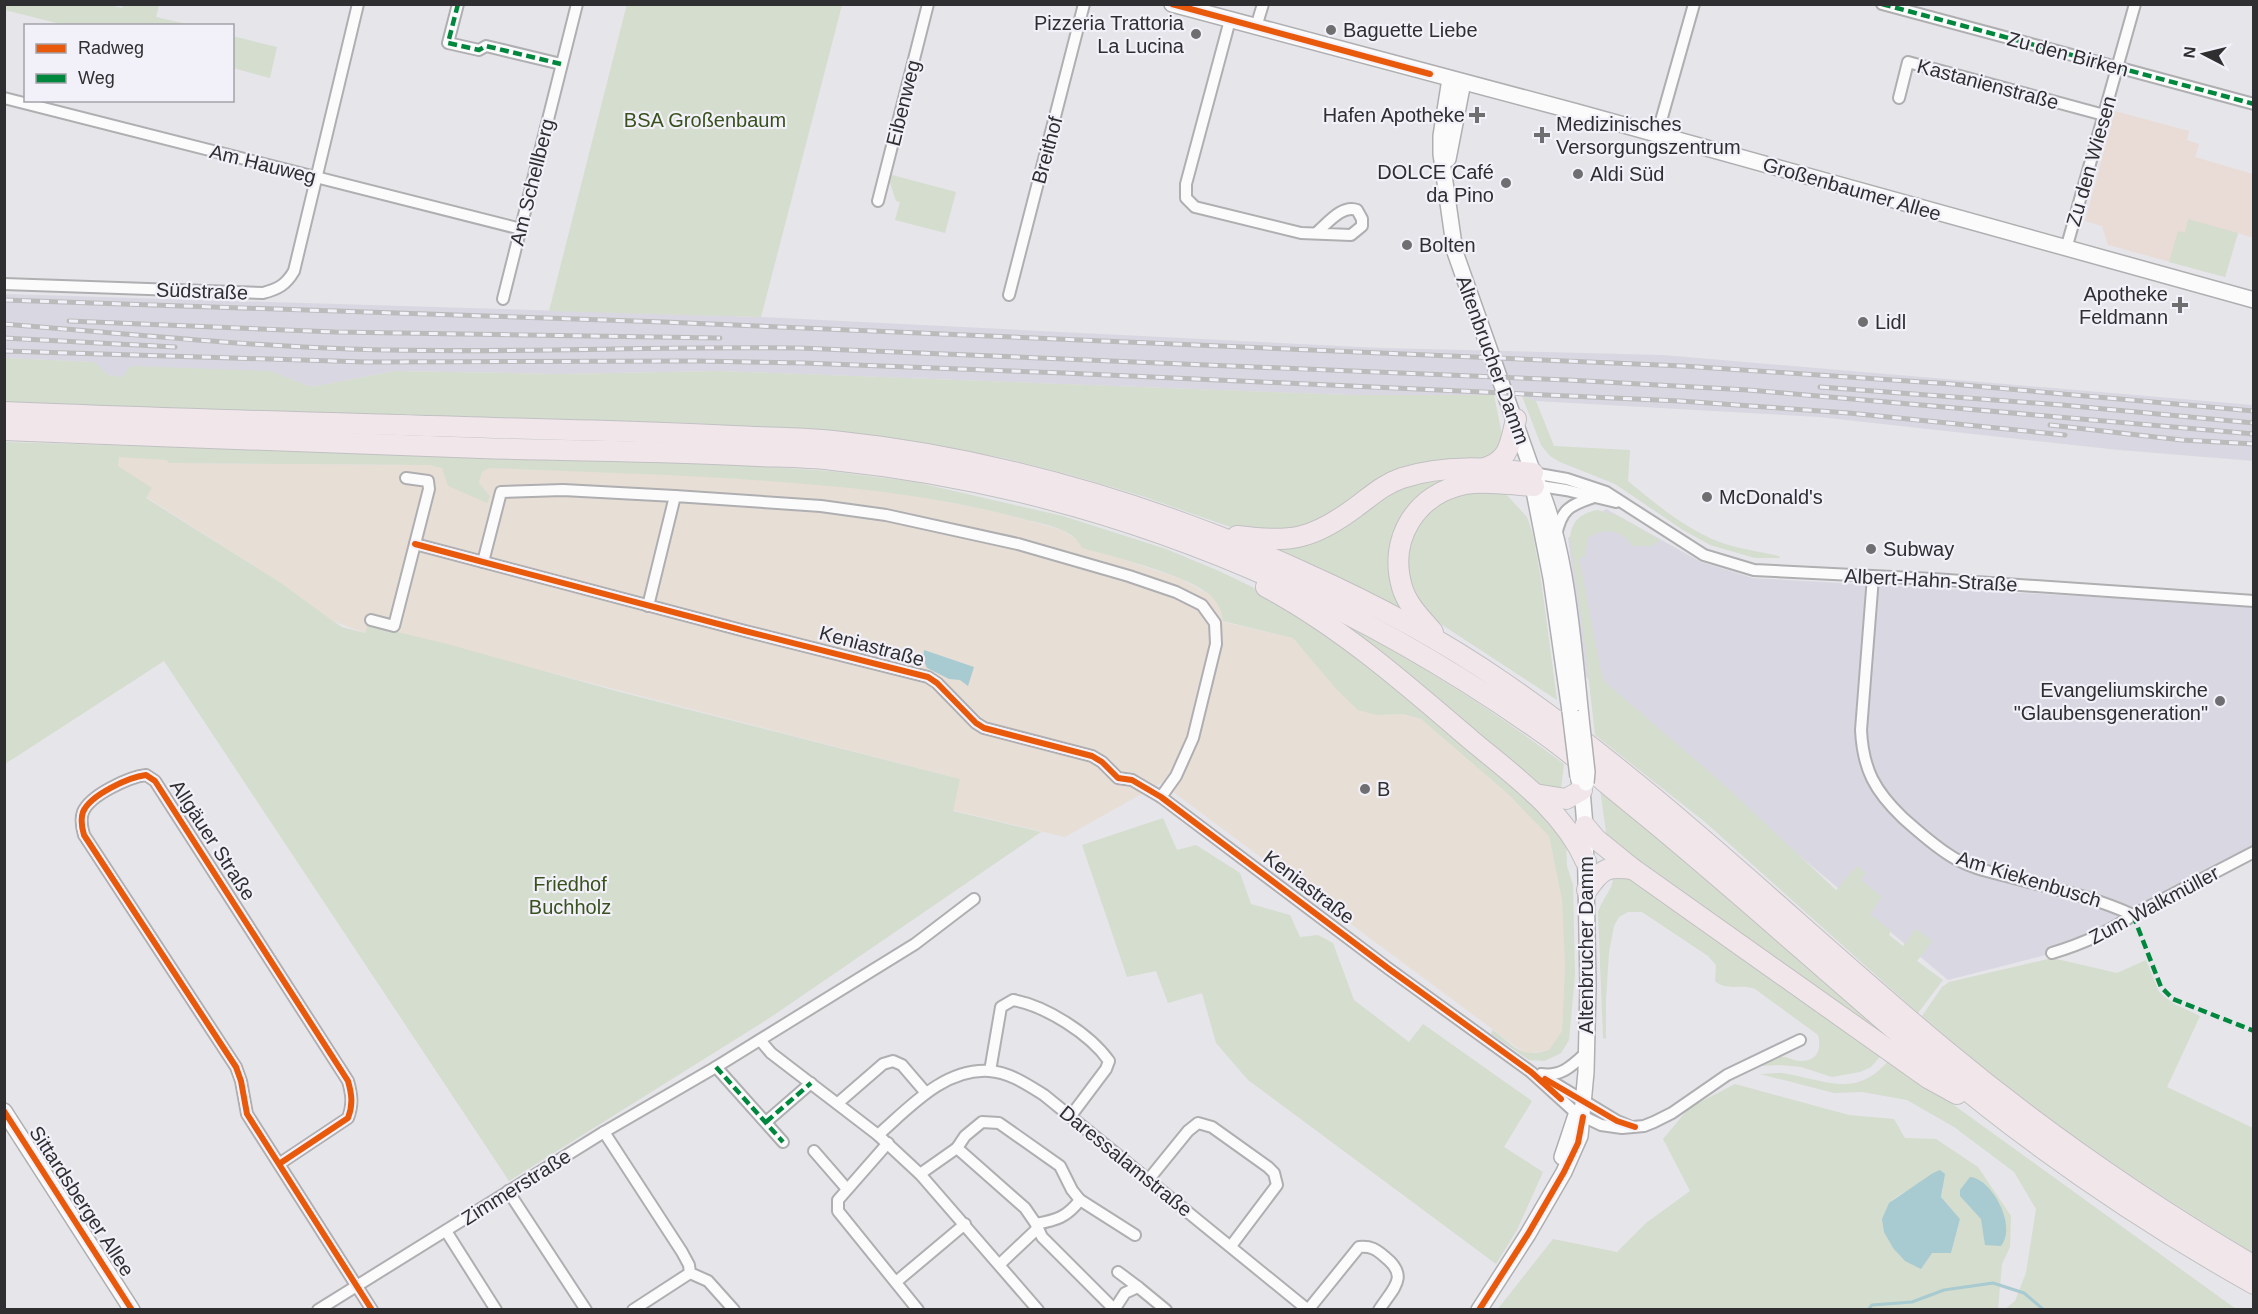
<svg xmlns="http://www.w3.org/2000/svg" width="2258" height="1314" font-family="Helvetica,sans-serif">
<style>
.commercial{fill:#e7ded6}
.built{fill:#d9d7e1}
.education{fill:#e9dcd7}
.green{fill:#d4ddce;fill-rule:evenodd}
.water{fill:#a8cad1}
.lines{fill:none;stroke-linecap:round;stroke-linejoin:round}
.stream{stroke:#a8cad1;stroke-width:3}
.street-casing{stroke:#afaeb1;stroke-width:14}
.secondary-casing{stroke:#afaeb1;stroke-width:18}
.highway-casing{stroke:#c1c0c2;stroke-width:22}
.street{stroke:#fbfbfc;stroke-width:10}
.secondary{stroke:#fbfbfc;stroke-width:15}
.highway{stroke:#f1e7ea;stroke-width:20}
.rail-casing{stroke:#bcbbbc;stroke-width:5}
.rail{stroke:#f2f0f8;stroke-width:3;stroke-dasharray:9;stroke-linecap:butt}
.secondary-bridge-casing{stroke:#afaeb1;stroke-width:18;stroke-linecap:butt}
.secondary-bridge{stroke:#fbfbfc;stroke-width:15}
.quiet{stroke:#00873e;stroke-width:4.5;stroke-dasharray:9 4.5;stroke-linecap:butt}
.cycleway-casing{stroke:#f2f0f8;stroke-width:10}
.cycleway{stroke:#e8590c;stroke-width:6}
.poi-dot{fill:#6f6f72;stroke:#f2f0f8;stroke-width:2}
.labels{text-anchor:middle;stroke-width:4.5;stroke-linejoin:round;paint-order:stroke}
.poi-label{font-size:20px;fill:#2f2f32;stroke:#f2f0f8;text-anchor:start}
.street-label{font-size:20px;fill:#2f2f32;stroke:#f2f0f8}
.park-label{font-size:20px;fill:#38511d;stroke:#f2f0f8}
</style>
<rect width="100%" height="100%" fill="#e6e5e9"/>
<path class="commercial" d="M119,456L168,460V463L429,465L442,468L490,496L479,483L482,472L490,468L687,475L828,485L912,495L993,511L1062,530L1079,541L1082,548L1119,558L1181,579L1210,595L1222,609L1224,622L1293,638L1336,689L1377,715L1403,714L1421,719L1508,794L1549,835L1562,900L1565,965L1562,1031L1549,1050L1526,1054L1161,783L1065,837L952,810L960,779L368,625L365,633L333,621L281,583L146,497L152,489L118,466Z"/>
<g class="built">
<path d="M5,294L761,317L1381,348L1663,355L2253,405L2254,461L2119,450L1819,417L1536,401L1522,396L1494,395H1351L720,371L558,374L395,371L311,387L271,371L123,377L108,375L94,362L5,358Z"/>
<path d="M1606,509L1701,562L1753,578L2253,606V850L2235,862L2053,953L1948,980L1586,677L1568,538Z"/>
</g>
<path class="education" d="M2115,111L2189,131L2187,140L2199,144L2195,157L2253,174L2252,197L2254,198L2253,238L2238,233L2225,277L2108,245L2102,226L2085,221Z"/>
<g class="green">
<path d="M627,4L842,5L761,317L549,311Z"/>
<path d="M109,5L122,8L123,5H159L156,17L191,25H64L5,10V5Z"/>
<path d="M232,36L277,47L270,78L233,68Z"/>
<path d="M892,175L956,192L945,233L895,220L900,202L896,201L890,183Z"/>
<path d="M2188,219L2238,233L2225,277L2169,262L2178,231L2185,233Z"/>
<path d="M5,358L94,362L108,375L123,377L130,366L271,371L311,387L395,371L558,374L720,371L1351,395H1494L1504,445L1497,458L1352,503L1296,534L1233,528L1142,496L1071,475L1004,458L918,443L832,431L691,423L134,407L5,402Z"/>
<path d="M1522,396L1536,401L1554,446L1630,450L1628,481C1653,502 1681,525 1712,539C1732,548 1757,551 1779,556L1780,558H1755L1710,545L1683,530L1615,484L1560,462L1550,456L1541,445Z"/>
<path d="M5,442L719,463L829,471L915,482L1063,516L1166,549L1219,571L1273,597L1327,628L1529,797L1566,838L1567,866L1573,885L1575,975L1569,1040L1561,1053L1553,1057L1544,1061L1529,1060L1491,1034L1493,1030C1516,1047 1520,1059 1549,1050L1562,1031L1565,965L1562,900L1549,836L1508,794L1421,719L1403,714L1377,715L1358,710L1336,689L1293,638L1223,621C1222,611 1219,605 1212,597C1192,576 1111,556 1082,548C1074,528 1042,524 1023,519C940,496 853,487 767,481C675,474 583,472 490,468L482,472L479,483L490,496L487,503L448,486L442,468L429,465L168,463L167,460L119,457L118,466L152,488L146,498L281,583L333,621L342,627L365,633L368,625L447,644L616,691L960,779L953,811L1041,832L771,1017L509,1181L164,661L5,764Z"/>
<path d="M1456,473L1405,518L1409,614L1271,546L1383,493Z"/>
<path d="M1466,490L1505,493L1527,517L1533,535L1541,580L1557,700L1424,613L1402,569L1407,536L1433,505Z"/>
<path d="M1598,510L1619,516L1660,540L1652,546H1633C1621,530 1604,526 1588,538L1585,557L1579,558L1602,677L1606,683L1721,782L1836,890L1857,866L1866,873L1861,880L1882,897L1870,914L1891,931L1889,935L1903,946L1916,929L1932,941L1917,961L1943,980L1918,1013L1705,822L1595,735L1585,646L1570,538C1572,520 1581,513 1598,510Z"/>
<path d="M1301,602C1394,647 1482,702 1564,764L1561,789L1538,786Z"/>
<path d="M1600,789L1676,852L1910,1056L1607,839Z"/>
<path d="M1163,818L1177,850L1196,845L1240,873L1251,904L1290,915L1300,937L1318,935L1333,943L1354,1000L1409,1042L1423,1024L1532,1101L1504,1147L1543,1172L1517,1230L1496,1264L1248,1080L1216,1043L1202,993L1168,1003L1156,971L1127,977L1082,845Z"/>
<path d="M1620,870L1884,1052L1871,1067L1860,1072L1832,1077L1801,1067L1781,1065L1758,1066C1763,1063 1773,1057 1780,1057C1787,1056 1793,1061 1799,1061C1817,1062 1822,1050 1818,1035L1755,989C1741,983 1727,992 1715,981L1716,965L1708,956L1642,912H1628L1619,917L1614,926L1609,952L1606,999V1039L1603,1038L1598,912C1603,896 1615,889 1613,872Z"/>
<path d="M2052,958L2117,973L2146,960L2159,992L2174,1004L2200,1016L2167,1087L2253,1128V1253C2166,1200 2080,1144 1999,1081C1973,1060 1948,1038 1922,1016L1942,987L1949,982Z"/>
<path d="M1890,1059L2236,1309H2005L2015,1301L2026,1273L2036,1209L2014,1172L1954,1127L1907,1100L1862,1092L1834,1093L1760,1074C1769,1074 1779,1072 1788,1074C1830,1082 1857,1098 1890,1059Z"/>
<path d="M1735,1084L1849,1115L1894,1119L1905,1138L1936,1139L1978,1167L2011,1216L2010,1247L2002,1264L1998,1309L1497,1310L1553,1239L1617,1252L1646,1223L1690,1191L1663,1139L1689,1108ZM1943,1188L1941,1197L1960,1219L1951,1253H1932L1893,1248C1878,1222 1880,1203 1909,1190C1918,1186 1933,1189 1943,1188Z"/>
</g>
<g class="water">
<path d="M924,650L974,667L968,686L960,680L949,679L927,668L923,659Z"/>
<path d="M1940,1170L1945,1174L1941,1197L1960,1219L1951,1253H1932L1921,1269L1905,1261L1893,1248L1884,1232L1882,1219L1889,1203L1933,1173Z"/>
<path d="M1970,1177C1991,1178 2018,1226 2001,1246L1985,1245L1981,1219L1960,1196V1190Z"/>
</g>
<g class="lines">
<path class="stream" d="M1868,1310L1872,1305L1912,1302L1944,1290L1993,1283L2024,1293L2044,1310"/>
<defs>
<g id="street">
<path d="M458,4L448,43L479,50L486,46L561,64"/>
<path d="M1882,4L2254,104"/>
<path d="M1230,20L1186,184V198L1195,207L1301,233L1351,235L1362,226V219L1357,210C1342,204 1327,224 1316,233"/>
<path d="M1256,27L1263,4"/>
<path d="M4,98L521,229"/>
<path d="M1899,98L1908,62L2104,115"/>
<path d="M1657,135L1694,4"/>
<path d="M878,201L928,4"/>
<path d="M2066,249L2135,4"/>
<path d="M4,284L263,293C278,289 286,285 294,271L358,4"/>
<path d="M1009,295L1084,4"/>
<path d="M503,299L577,4"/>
<path d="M1533,473L1567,479L1606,492L1704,555L1754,570L1933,579L2254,601"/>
<path d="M1540,486L1566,490L1616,502"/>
<path d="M1556,536C1561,509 1570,505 1594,497"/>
<path d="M415,544L745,631L928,677L937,683L976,723L984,728L1092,756L1102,762L1118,778L1132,780L1161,797L1389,969L1531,1072L1576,1113L1601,1125L1622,1128L1644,1126L1654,1122L1672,1113L1727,1075L1800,1040"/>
<path d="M483,562L501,492L563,490L675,496"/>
<path d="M1873,577L1861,730C1863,770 1875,791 1903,818C1919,832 1935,847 1954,858C1971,868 1991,872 2010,877C2051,888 2094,897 2133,915"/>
<path d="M648,606L675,496L821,506L886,515L1018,544L1129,576L1176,592L1202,605L1215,623L1216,644L1193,738L1176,776L1161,797"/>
<path d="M371,620L394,626L429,489L428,481L406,478"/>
<path d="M2052,953C2082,944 2108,933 2133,915L2254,852"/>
<path d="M760,1040L771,1053L878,1135L920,1174L1038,1310"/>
<path d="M716,1067L783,1142"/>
<path d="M990,1071L1001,1007L1013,1000C1046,1006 1090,1034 1109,1061L1106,1069L1070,1117"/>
<path d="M1541,1074C1562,1077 1573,1065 1587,1052"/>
<path d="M1538,1076L1556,1084L1617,1121L1629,1126"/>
<path d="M838,1103L883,1064L893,1061L902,1065L926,1093"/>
<path d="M766,1122L811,1083"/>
<path d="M604,1132L682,1252L689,1265L690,1273L708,1281L734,1310"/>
<path d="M878,1135C909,1108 944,1068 989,1071C1009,1072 1028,1085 1044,1095L1308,1310"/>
<path d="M888,1143L838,1200V1211L918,1310"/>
<path d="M814,1151L847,1189"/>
<path d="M279,1164L348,1118C353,1105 352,1095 348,1081L155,781L146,775C129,777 90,795 83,812C80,820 82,828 84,835L236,1067L241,1081L247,1114L372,1310"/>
<path d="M920,1174L957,1148"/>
<path d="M1149,1179L1188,1131L1198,1123L1212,1127L1268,1167L1274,1173L1277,1185L1231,1246"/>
<path d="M508,1191L586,1310"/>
<path d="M1036,1224C1057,1220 1067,1217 1080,1200"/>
<path d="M446,1231L496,1310"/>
<path d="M1000,1264L1037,1229"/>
<path d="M1118,1272L1138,1287"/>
<path d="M896,1282L965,1224"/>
<path d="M1114,1309L1042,1237L1036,1224L1025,1208L957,1148L965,1136L982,1122L999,1123L1060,1166L1072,1190L1080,1200L1135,1235"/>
<path d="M318,1310L604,1132L716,1067L915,944L974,899"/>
<path d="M633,1310L690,1273"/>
<path d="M1114,1310L1125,1293L1138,1287L1166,1310"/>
<path d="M1308,1310L1359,1247C1371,1246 1376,1249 1385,1257C1410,1277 1393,1288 1379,1310"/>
</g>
<g id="secondary">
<path d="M1172,4L1577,112L2254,300"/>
<path d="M1450,79L1441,136V154L1455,252L1533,473C1567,540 1573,643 1581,718"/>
<path d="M1448,159L1463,82"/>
<path d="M1534,491L1551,578L1570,711"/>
<path d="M4,1111L132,1310"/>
<path d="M1562,1157L1577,1112"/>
<path d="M1479,1310L1528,1234L1564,1172L1580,1136L1586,1072L1588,985L1585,826L1582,790L1579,780"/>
</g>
<g id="highway">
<path d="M4,412C168,419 331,423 494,428C574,430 653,432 733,436C766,438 800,437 833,441C996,458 1155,505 1303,572C1372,603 1439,638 1501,681C1660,790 1797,927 1945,1050C2042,1131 2145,1202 2254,1266"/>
<path d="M4,430C163,436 322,443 481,448C574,451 666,451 758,456C783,457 808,457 833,460C1093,487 1328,582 1540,731C1571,752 1599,778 1629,802C1733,886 1831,977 1934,1063C2033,1147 2140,1220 2254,1284"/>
<path d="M1482,469C1510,461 1510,444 1516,419"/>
<path d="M1237,536C1290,543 1312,540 1356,507C1371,496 1384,484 1402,478C1445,464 1489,468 1533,473"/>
<path d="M1266,587C1341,627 1407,685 1471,740C1514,776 1563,810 1586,862"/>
<path d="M1433,632C1422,619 1407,605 1402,587C1388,539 1416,494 1465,484C1487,480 1512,485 1534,486"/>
<path d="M1535,794L1566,799L1582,790"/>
<path d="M1585,826L1596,839L1633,869L1928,1078L1957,1094"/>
<path d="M1587,890C1602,868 1607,866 1633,869"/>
</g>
</defs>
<use href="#street" class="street-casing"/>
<use href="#secondary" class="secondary-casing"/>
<use href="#highway" class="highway-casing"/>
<use href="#street" class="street"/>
<use href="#secondary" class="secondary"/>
<use href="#highway" class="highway"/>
<defs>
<g id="rail">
<path d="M4,300L664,322L1683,366L1952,384L2254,411"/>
<path d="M69,321L335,332L720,338"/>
<path d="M4,324C119,333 234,345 349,349C499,354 649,346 799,348L1568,380L1748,390L2254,434"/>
<path d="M4,338L175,347"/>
<path d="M4,351L365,362L696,361L804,363L1064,373L1680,401L1849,413L2065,435"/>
<path d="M1820,387L2062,405L2254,423"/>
<path d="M2050,425L2182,440L2254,444"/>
</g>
</defs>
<use href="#rail" class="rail-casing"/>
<use href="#rail" class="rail"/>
<defs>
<g id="secondary-bridge">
<path d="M1570,711L1578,777"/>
<path d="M1581,718L1587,772L1586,783"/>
</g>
</defs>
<use href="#secondary-bridge" class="secondary-bridge-casing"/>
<use href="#secondary-bridge" class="secondary-bridge"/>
<g class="quiet">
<path d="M458,4L448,43L479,50L486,46L561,64"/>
<path d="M1882,4L2254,104"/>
<path d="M2133,915L2161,987L2173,999L2254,1031"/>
<path d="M716,1067L783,1142"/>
<path d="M766,1122L811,1083"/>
</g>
<defs>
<g id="cycleway">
<path d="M1172,4L1430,74"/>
<path d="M415,544L745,631L928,677L937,683L976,723L984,728L1092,756L1102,762L1118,778L1132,780L1161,797L1389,969L1531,1072L1561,1099"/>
<path d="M1545,1079L1617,1121L1635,1127"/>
<path d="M4,1111L132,1310"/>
<path d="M279,1164L348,1118C353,1105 352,1095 348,1081L155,781L146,775C129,777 90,795 83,812C80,820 82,828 84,835L236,1067L241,1081L247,1114L372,1310"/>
<path d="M1479,1310L1528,1234L1564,1172L1578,1143L1583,1117"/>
</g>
</defs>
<use href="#cycleway" class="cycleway-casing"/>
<use href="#cycleway" class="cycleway"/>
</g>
<g class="poi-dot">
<circle cx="1331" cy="30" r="6"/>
<circle cx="1196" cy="34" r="6"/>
<path d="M1474 106h6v6h6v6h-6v6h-6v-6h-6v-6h6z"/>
<path d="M1539 126h6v6h6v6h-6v6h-6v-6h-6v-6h6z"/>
<circle cx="1578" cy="174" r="6"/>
<circle cx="1506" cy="183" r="6"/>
<circle cx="1407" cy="245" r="6"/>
<path d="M2177 296h6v6h6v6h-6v6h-6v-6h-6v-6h6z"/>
<circle cx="1863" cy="322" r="6"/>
<circle cx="1707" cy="497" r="6"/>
<circle cx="1871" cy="549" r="6"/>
<circle cx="2220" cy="701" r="6"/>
<circle cx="1365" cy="789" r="6"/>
</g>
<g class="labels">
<g class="poi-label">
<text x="1184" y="30" text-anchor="end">Pizzeria Trattoria<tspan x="1184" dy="23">La Lucina</tspan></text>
<text x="1343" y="37">Baguette Liebe</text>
<text x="1465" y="122" text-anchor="end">Hafen Apotheke</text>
<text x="1556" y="131">Medizinisches<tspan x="1556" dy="23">Versorgungszentrum</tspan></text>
<text x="1494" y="179" text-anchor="end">DOLCE Café<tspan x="1494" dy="23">da Pino</tspan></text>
<text x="1590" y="181">Aldi Süd</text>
<text x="1419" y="252">Bolten</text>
<text x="2168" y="301" text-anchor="end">Apotheke<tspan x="2168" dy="23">Feldmann</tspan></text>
<text x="1875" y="329">Lidl</text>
<text x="1719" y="504">McDonald's</text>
<text x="1883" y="556">Subway</text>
<text x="2208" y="697" text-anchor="end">Evangeliumskirche<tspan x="2208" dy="23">"Glaubensgeneration"</tspan></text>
<text x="1377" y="796">B</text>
</g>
<g class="street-label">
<text transform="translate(2068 54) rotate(15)" y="7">Zu den Birken</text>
<text transform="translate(1988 84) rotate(15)" y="7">Kastanienstraße</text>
<text transform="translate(903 103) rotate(-76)" y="7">Eibenweg</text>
<text transform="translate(1047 150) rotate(-75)" y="7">Breithof</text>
<text transform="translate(2091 161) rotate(-74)" y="7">Zu den Wiesen</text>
<text transform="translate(263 164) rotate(14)" y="7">Am Hauweg</text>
<text transform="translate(532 182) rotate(-76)" y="7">Am Schellberg</text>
<text transform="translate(1852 189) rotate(16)" y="7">Großenbaumer Allee</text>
<text transform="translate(202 291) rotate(2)" y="7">Südstraße</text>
<text transform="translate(1493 360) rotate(70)" y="7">Altenbrucher Damm</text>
<text transform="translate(1931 580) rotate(3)" y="7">Albert-Hahn-Straße</text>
<text transform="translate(872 646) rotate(15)" y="7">Keniastraße</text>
<text transform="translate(213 840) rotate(57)" y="7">Allgäuer Straße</text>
<text transform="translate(2029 879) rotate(17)" y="7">Am Kiekenbusch</text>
<text transform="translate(1309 887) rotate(37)" y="7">Keniastraße</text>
<text transform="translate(2154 905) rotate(-28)" y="7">Zum Walkmüller</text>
<text transform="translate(1586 945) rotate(-90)" y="7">Altenbrucher Damm</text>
<text transform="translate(1126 1161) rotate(39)" y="7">Daressalamstraße</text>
<text transform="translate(516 1187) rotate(-32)" y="7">Zimmerstraße</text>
<text transform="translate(82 1201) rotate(57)" y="7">Sittardsberger Allee</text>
</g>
<g class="park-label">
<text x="705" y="127">BSA Großenbaum</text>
<text x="570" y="891">Friedhof<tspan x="570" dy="23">Buchholz</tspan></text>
</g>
</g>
<rect width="2258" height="1314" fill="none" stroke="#2f2f32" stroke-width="12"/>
<rect x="24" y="24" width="210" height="78" fill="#f2f0f8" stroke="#a4a3a9" stroke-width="1.5"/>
<rect x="36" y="44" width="30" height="9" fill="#e8590c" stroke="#a4a3a9" stroke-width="1.5"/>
<text x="78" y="54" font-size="18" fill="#2f2f32">Radweg</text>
<rect x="36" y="74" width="30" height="9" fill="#00873e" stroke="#a4a3a9" stroke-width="1.5"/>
<text x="78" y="84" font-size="18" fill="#2f2f32">Weg</text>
<g transform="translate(2204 54) rotate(277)" stroke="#f2f0f8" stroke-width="4.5" paint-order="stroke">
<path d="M0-4.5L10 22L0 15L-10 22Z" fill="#2f2f32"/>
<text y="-9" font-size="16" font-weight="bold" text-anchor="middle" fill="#2f2f32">N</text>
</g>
</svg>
